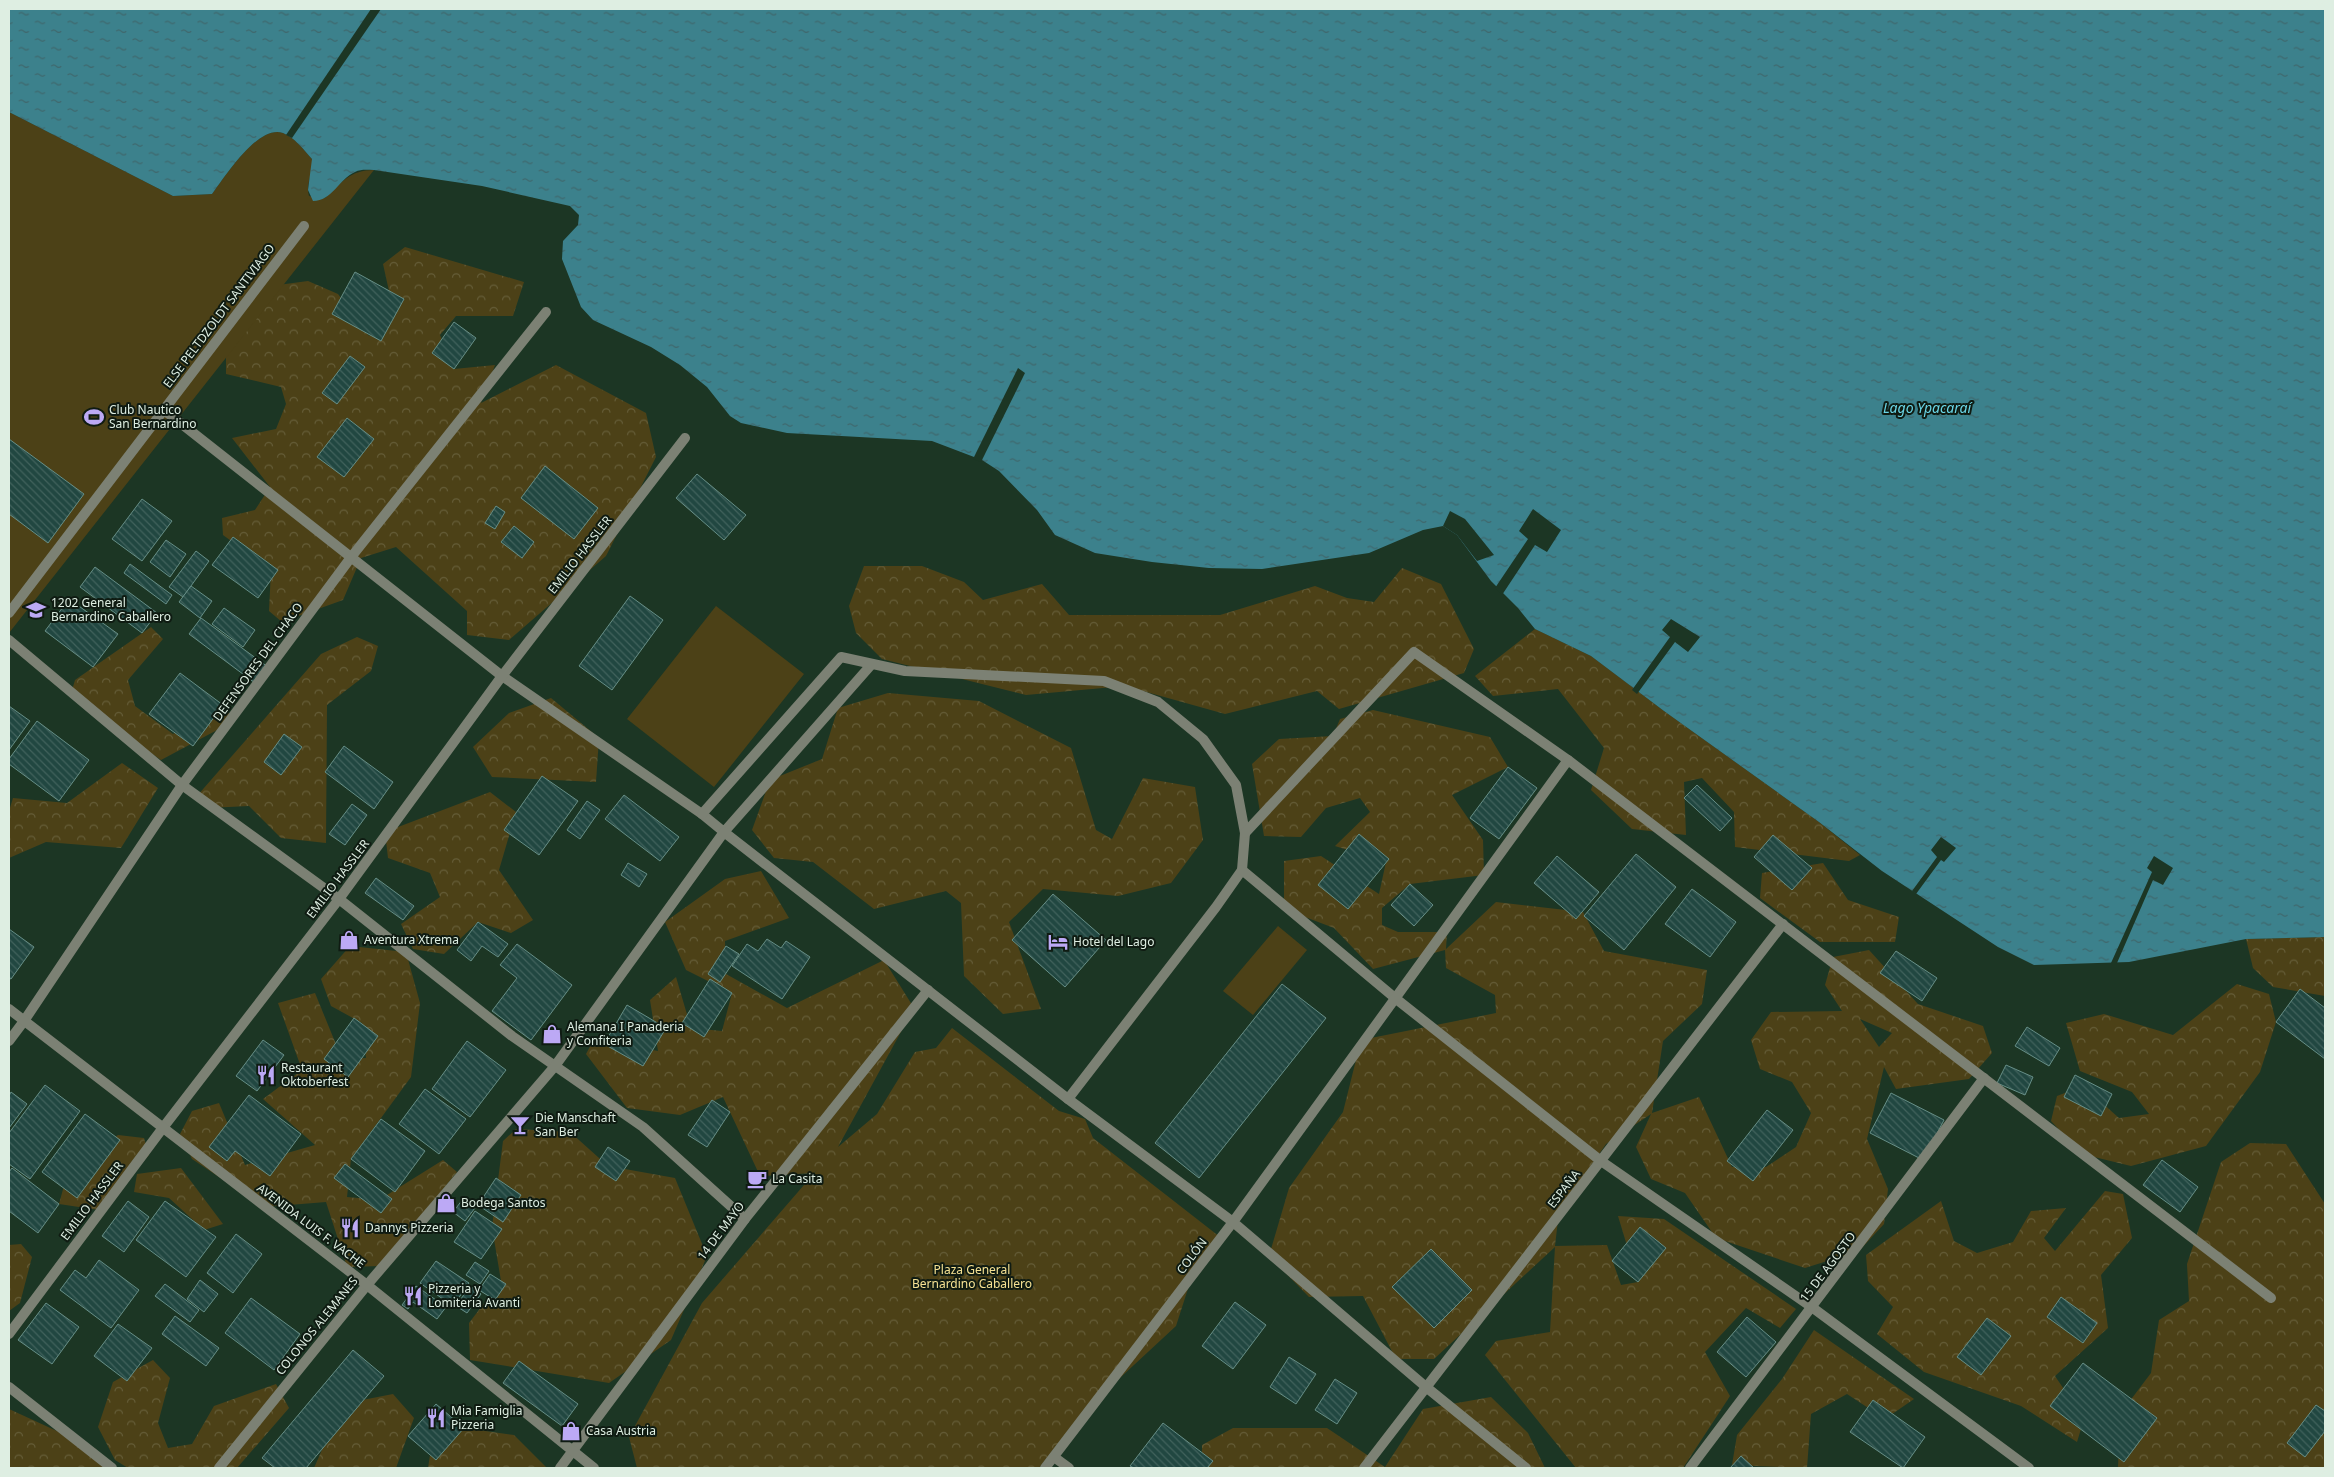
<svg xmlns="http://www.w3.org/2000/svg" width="2334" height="1477" font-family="'Noto Sans',sans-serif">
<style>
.forest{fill:url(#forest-crowns);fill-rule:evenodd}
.pitch{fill:#4c4117}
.water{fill:url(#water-ripples)}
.pier{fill:#1c3624}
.building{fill:url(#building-back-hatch);stroke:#668e86}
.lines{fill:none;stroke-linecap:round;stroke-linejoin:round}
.pedestrian{stroke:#7c8174;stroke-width:10}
.minor{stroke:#7c8174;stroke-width:10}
.tertiary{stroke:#7c8174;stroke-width:10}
.labels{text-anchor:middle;stroke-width:4;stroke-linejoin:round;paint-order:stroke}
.street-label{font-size:12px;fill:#deeee2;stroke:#0f1b12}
.poi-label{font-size:12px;fill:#deeee2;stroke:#0f1b12;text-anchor:start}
.park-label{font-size:12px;fill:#f5e192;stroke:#0f1b12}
.water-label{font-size:14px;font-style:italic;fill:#6ad5e6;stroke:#0f1b12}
</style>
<defs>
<pattern id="forest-crowns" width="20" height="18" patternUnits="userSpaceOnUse" patternTransform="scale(1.25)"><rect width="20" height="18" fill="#4c4117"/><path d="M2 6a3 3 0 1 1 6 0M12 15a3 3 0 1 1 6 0" fill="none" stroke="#655d38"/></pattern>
<pattern id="water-ripples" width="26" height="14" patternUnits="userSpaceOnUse" patternTransform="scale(1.25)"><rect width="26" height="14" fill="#3c818c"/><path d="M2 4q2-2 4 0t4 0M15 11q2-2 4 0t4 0" fill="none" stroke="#3f676c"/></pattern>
<pattern id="building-back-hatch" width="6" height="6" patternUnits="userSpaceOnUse" patternTransform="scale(1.25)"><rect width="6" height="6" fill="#214741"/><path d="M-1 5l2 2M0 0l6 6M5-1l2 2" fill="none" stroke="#41625c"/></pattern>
</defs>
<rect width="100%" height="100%" fill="#1c3624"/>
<g class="forest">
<path d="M405,247L524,282L513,316H456L440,335L454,369L495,365L481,403L556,365L646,413L656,457L606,556L509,640L467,635V611L396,547L361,558L343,600L282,622L269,611L271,570L223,535L222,518L255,510L270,487L232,438L276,429L286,404L281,387L226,374V311L263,287L308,281L338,294L369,336L393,309L383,264Z"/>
<path d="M864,566H922L964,582L983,600L1042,584L1069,615H1220L1315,586L1347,598L1374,602L1402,568L1441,584L1474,649L1464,673L1339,709L1317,691L1225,714L1125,686L1026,695L882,659L856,633L849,606Z"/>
<path d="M151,627L163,639L128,680L135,706L173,734L223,705L234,721L161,760L70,697L75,680Z"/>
<path d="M1535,629L1591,656L1664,711L1819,822L1860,855L1849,861L1735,847L1734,812L1702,778L1684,782L1686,835L1632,829L1591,790L1604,748L1558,689L1493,696L1475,676Z"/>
<path d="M357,637L378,646L371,671L327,705L326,843L281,838L249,806L208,808L197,796L321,654Z"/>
<path d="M888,693L979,701L1071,748L1096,830L1112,839L1143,778L1195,787L1203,840L1171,883L1118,896L1043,889L1009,922L1041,1009L1003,1014L964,976L961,903L946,891L874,909L813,862L774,858L752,830L770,780L822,759L838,708Z"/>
<path d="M551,698L599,738L596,782L492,777L473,747L509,713Z"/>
<path d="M1373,710L1490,737L1508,767L1452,795L1483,840L1484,875L1410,884L1382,908V925L1398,932H1447L1446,949L1496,902L1583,912L1604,951L1707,970L1702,1004L1663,1041L1652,1113L1699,1097L1732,1167H1766L1796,1147L1811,1113L1792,1082L1760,1069L1751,1040L1771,1012L1842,1011L1825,985L1833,957L1869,950L1918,1004L1983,1026L1992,1053L1969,1079L1896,1089L1884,1067L1867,1139L1888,1189L1884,1224L1859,1251L1805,1268L1716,1238L1685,1193L1651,1179L1636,1147L1651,1114L1606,1144L1559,1211L1555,1246L1607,1245L1621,1285L1638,1282L1618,1216L1664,1219L1796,1309L1780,1328L1746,1308L1705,1352L1730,1396L1683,1468H1576L1485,1355L1496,1341L1550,1332L1555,1247L1434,1359H1396L1363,1296L1309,1297L1269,1256L1289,1188L1343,1112L1361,1040L1496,1013L1495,995L1446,968L1445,950L1373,969L1334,928L1284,909V861L1321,856L1379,894L1386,862L1335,846L1370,812L1360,798L1326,808L1301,837L1264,836L1252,764L1279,739L1333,736L1340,719ZM1860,1019L1892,1033L1879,1047Z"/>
<path d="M122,763L158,788L121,848L46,842L9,858V811L13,798L67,803Z"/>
<path d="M490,792L516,812L499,870L533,920L511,933L478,922L444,954L413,949L401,924L440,897L430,873L388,858L385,832Z"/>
<path d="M1823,863L1848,900L1899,917L1895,942H1820L1760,898L1762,873Z"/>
<path d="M761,871L789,918L725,941L726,974L787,1008L884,960L914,1008L838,1147L877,1114L915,1052L936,1048L952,1028L1059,1111L1085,1119L1093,1138L1220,1237L1194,1270L1176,1326L1080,1415L1039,1468H637L629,1437L702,1303L817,1170L814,1173L760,1176L723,1097L680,1115L627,1108L586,1054L594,1039L658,1051L650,1000L676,977L691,1028L722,1031L732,993L686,970L665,922L725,879Z"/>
<path d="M2325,937V996L2273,987L2253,968L2246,939Z"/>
<path d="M350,946L406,952L420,1003L411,1077L351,1159L347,1197L379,1200L443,1160L457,1172L380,1266L347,1267L326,1202L264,1207L192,1159L180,1134L192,1111L219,1103L245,1165L315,1145L263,1099L302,1070L278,1003L315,993L342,1059L366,1058L362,1023L331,1006L321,979Z"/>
<path d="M2237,984L2269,994L2276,1022L2260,1072L2206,1146L2131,1166L2082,1154L2051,1121L2057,1096L2083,1086L2119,1118L2149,1114L2132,1092L2080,1071L2066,1023L2104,1014L2173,1035Z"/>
<path d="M516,1129L570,1132L608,1166L675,1178L707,1256L671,1340L609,1383L470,1360L469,1323L501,1281L492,1227L503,1141Z"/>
<path d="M118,1135L144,1138L149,1155L99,1210L59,1204L68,1171Z"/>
<path d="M2250,1143L2286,1144L2325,1204V1468H2118L2120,1414L2151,1373L2159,1320L2189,1301L2187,1264L2221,1162Z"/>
<path d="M181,1168L223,1224L204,1230L169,1198L134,1192L137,1174Z"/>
<path d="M2105,1191L2123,1194L2132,1238L2101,1275L2108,1328L2055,1376L2084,1419L2077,1442L2021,1406L1924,1372L1877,1334L1893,1307L1868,1281L1866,1255L1941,1201L1954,1241L1977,1253L2013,1242L2031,1211L2066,1208L2044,1238L2055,1251Z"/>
<path d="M21,1244L32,1257L20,1303L9,1311V1245Z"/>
<path d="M1814,1330L1914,1399L1885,1419L1847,1394L1811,1414L1807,1468L1732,1465L1737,1435L1782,1379Z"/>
<path d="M153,1360L170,1378L158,1423L168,1448L192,1444L214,1406L276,1384L289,1408L237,1468H128L115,1460L98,1427L113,1382Z"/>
<path d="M393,1394L414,1418L396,1468H314L342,1404Z"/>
<path d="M1491,1397L1528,1433L1545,1468H1202V1445L1233,1428H1327L1385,1467L1423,1409Z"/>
<path d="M9,1409L96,1449L108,1468H9Z"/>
<path d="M464,1428L514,1435L547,1468H428L432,1442Z"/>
</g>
<g class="pitch">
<path d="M9,112L173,196L212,194C225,177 258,124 283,133C294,137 304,150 312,159C315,171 305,183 309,196L325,198C342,182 350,170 374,170L9,633Z"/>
<path d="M716,606L804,674L714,787L627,719Z"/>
<path d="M1278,926L1307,950L1253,1015L1223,991Z"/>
</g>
<path class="water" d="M9,9H2325V937L2246,939L2129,962L2034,965L1998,947L1882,871L1819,822L1664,711L1591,656L1535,629L1518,608L1491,581L1457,535L1443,526L1423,530L1369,553L1262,569L1209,568L1152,562L1095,553L1055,535L1037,510L999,471L982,460L932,441L787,433L741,423L730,416L707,387L680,365L651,347L593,320L581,307L562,259L563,241L578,225L579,215L570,206L482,186L374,170C367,170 361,169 355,172C339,179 332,201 313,201L308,190L312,159C304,150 294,137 283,133C258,124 225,177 212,194L173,196L9,112Z"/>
<g class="pier">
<path d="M371,9H381L292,138L286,135Z"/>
<path d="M1018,368L1025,373L982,460L981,462L973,459Z"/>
<path d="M1533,509L1561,530L1547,552L1535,545L1502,595L1495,588L1528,539L1519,531Z"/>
<path d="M1450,511L1465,519L1494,555L1477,561L1457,535L1443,526Z"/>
<path d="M1671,619L1700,637L1688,652L1675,642L1637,694L1632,690L1670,637L1662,630Z"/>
<path d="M1941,837L1956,848L1944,862L1941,860L1916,894L1912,891L1937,857L1931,850Z"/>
<path d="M2154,856L2173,868L2163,885L2153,880L2117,963H2111L2152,872L2147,868Z"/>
</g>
<g class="building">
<path d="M355,272L404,299L381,341L332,314Z"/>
<path d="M454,322L476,338L454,369L432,353Z"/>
<path d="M350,356L365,367L337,404L322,393Z"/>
<path d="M347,418L374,439L344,477L317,457Z"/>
<path d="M9,439L84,494L48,543L9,514Z"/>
<path d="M545,466L598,508L574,539L521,498Z"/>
<path d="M697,474L746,515L724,540L676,498Z"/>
<path d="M142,499L172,521L142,561L112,539Z"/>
<path d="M496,506L505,512L495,529L485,523Z"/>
<path d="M514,526L534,542L522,558L501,542Z"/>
<path d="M233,537L278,570L258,598L212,565Z"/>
<path d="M166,540L186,554L170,577L150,562Z"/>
<path d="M196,551L209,561L183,597L169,587Z"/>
<path d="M130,564L172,595L166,604L124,573Z"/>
<path d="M95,567L157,613L142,633L80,587Z"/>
<path d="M191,586L212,601L200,618L179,602Z"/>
<path d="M630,596L663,620L612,690L579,666Z"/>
<path d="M69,599L118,634L93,667L45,631Z"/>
<path d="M224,608L255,630L243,647L212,624Z"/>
<path d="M201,618L268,667L255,683L189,634Z"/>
<path d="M180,673L223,705L193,746L149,714Z"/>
<path d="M9,706L30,721L9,750Z"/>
<path d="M37,721L89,760L59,801L9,764V759Z"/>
<path d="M284,734L302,747L281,775L264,762Z"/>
<path d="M344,746L393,782L374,809L325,772Z"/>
<path d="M1508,767L1537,788L1499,839L1470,818Z"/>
<path d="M542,776L578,801L539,855L504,830Z"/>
<path d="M1697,785L1732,818L1720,831L1684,798Z"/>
<path d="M624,795L679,837L660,861L605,819Z"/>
<path d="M587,801L600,810L580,839L567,830Z"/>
<path d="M352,804L367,815L345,845L329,834Z"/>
<path d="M1359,834L1389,859L1348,909L1318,885Z"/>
<path d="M1773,835L1812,868L1792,890L1754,857Z"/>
<path d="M1636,854L1676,887L1624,950L1584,916Z"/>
<path d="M1557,856L1599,892L1576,919L1534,883Z"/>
<path d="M628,863L647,874L639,887L621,875Z"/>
<path d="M376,878L414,906L403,920L365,893Z"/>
<path d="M1410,884L1433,905L1414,926L1391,905Z"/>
<path d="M1692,889L1736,922L1710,957L1665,924Z"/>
<path d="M1053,894L1106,940L1065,987L1012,940Z"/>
<path d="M478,922L508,944L498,957L482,946L471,961L457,950Z"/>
<path d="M9,929L34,947L11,979L9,978Z"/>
<path d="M767,939L781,948L786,941L810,957L782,999L732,966L747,944L758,951Z"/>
<path d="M517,944L572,985L531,1040L492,1011L517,978L500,965Z"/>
<path d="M726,946L739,954L720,982L708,974Z"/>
<path d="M1896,951L1937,978L1922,1001L1880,973Z"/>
<path d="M710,979L732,993L704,1037L682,1023Z"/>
<path d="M1282,984L1326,1018L1199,1178L1155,1143Z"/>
<path d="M2300,989L2325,1008V1059L2276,1022Z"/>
<path d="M627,1005L666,1028L643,1066L604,1044Z"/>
<path d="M354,1018L378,1036L348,1077L324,1059Z"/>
<path d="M2027,1027L2060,1048L2049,1066L2015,1046Z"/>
<path d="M263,1040L284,1055L257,1091L236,1076Z"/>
<path d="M467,1041L506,1070L470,1117L432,1089Z"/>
<path d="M2006,1065L2033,1077L2025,1095L1997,1083Z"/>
<path d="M2075,1075L2112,1094L2101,1116L2064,1097Z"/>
<path d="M45,1085L80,1111L30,1179L9,1164V1133Z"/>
<path d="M425,1089L466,1119L439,1154L399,1124Z"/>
<path d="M11,1092L27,1104L9,1128V1096Z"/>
<path d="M1891,1093L1944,1120L1923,1160L1870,1133Z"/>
<path d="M249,1095L301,1134L270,1176L235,1151L227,1161L209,1147Z"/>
<path d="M712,1100L730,1112L707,1147L688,1135Z"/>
<path d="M1767,1110L1793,1130L1753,1181L1727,1161Z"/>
<path d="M85,1114L120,1140L77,1198L42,1172Z"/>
<path d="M381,1119L425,1151L395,1192L351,1159Z"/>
<path d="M608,1147L630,1161L616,1181L595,1167Z"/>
<path d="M2162,1160L2198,1187L2180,1212L2143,1185Z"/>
<path d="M345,1164L392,1199L381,1213L334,1178Z"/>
<path d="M12,1168L59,1204L38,1233L9,1211V1172Z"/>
<path d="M496,1178L521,1195L503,1222L478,1205Z"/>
<path d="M463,1199L475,1208L465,1221L453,1212Z"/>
<path d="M128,1201L149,1217L124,1252L102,1236Z"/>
<path d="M165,1201L216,1237L186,1277L136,1240Z"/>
<path d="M475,1211L502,1229L481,1259L454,1242Z"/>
<path d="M1640,1227L1666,1248L1638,1282L1612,1261Z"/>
<path d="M236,1234L262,1254L233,1293L207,1273Z"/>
<path d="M1431,1249L1472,1290L1434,1328L1392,1287Z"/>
<path d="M99,1260L139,1290L111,1328L60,1290L75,1270L86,1278Z"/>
<path d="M436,1261L469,1283L453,1306L420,1283Z"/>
<path d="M475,1262L489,1271L480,1284L466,1275Z"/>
<path d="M490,1274L506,1284L495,1300L479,1290Z"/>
<path d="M200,1280L218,1294L204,1312L187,1299Z"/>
<path d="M165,1284L199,1310L190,1322L155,1296Z"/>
<path d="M416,1286L446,1307L437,1319L413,1302L408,1309L402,1305Z"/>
<path d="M470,1286L481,1294L467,1313L456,1306Z"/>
<path d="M2061,1297L2097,1323L2083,1343L2047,1317Z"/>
<path d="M251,1298L300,1334L274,1370L225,1333Z"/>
<path d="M1235,1302L1266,1325L1233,1369L1202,1346Z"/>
<path d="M46,1303L79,1327L52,1364L18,1340Z"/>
<path d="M175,1316L219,1348L206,1366L162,1334Z"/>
<path d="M1747,1317L1776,1342L1746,1377L1717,1352Z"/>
<path d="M1987,1318L2011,1336L1981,1375L1957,1357Z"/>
<path d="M118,1324L152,1348L127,1381L94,1356Z"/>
<path d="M353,1350L384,1376L306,1468H275L262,1458Z"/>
<path d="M1289,1357L1316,1374L1296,1404L1270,1387Z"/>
<path d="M519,1361L578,1404L562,1426L503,1383Z"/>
<path d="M2083,1363L2157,1418L2124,1462L2050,1406Z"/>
<path d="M1335,1379L1357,1393L1337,1424L1315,1410Z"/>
<path d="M1873,1400L1925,1437L1903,1468L1850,1432Z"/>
<path d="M436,1404L464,1428L436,1460L408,1436Z"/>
<path d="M2316,1405L2325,1411V1431L2305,1457L2287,1443Z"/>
<path d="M1163,1423L1213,1461L1207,1468H1134L1130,1466Z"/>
<path d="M1741,1456L1754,1468H1730Z"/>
</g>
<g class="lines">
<path class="pedestrian" d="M9,640L182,785L339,899L512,1036L643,1127L745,1219"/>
<g class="minor">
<path d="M164,410L502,676L702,814L724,832L871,665"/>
<path d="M9,613L304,226"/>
<path d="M702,814L841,657L905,671L1104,681L1158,702L1203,739L1236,785L1245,833L1242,870L1216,907L1068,1099"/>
<path d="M1245,833L1414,652L1568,760L2271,1298"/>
<path d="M1242,870L1395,998L1601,1161L1813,1308L2029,1468"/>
<path d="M9,1041L24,1021L182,785L352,556L546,312"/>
<path d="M9,1334L162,1129L339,899L502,676L685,438"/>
<path d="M9,1387L112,1468"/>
<path d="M1054,1457L1069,1468"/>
<path d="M219,1468L367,1285L555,1066L724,832L1068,1099L1233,1222L1045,1468"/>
<path d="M560,1468L745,1219L928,990"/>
<path d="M1364,1468L1783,924"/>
<path d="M1526,1468L1426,1387L1233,1222L1568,760"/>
<path d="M1690,1468L1984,1078"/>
</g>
<path class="tertiary" d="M9,1009L367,1285L594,1468"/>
</g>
<defs>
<symbol id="stadium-bare" viewBox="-9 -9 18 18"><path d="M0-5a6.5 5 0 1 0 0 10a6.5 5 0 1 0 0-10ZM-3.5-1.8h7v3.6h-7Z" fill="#bca9f5" stroke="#0f1b12" stroke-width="2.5" paint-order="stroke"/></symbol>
<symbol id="school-bare" viewBox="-9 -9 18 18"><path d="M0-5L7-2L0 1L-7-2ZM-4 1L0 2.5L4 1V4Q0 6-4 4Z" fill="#bca9f5" stroke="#0f1b12" stroke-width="2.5" paint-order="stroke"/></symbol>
<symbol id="shop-bare" viewBox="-9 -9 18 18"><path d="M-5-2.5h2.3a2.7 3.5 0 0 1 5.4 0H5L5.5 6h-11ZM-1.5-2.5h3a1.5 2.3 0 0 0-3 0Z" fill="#bca9f5" stroke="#0f1b12" stroke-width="2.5" paint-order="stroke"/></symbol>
<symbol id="hotel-bare" viewBox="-9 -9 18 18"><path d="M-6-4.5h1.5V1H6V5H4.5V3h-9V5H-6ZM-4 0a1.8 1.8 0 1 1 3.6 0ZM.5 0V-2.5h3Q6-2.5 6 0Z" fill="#bca9f5" stroke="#0f1b12" stroke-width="2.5" paint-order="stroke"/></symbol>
<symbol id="restaurant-bare" viewBox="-9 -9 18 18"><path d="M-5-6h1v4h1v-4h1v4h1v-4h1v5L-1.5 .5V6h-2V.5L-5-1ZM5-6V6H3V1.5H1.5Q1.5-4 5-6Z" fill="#bca9f5" stroke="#0f1b12" stroke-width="2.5" paint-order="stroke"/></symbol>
<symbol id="bar-bare" viewBox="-9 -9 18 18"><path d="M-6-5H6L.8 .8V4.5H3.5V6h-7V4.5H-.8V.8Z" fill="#bca9f5" stroke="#0f1b12" stroke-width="2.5" paint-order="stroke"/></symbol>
<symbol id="cafe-bare" viewBox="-9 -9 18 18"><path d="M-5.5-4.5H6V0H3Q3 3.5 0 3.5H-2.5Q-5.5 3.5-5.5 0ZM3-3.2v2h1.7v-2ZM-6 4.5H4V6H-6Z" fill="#bca9f5" stroke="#0f1b12" stroke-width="2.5" paint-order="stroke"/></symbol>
</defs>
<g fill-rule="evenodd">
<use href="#stadium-bare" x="80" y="403" width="28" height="28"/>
<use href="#school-bare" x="22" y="596" width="28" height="28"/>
<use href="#shop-bare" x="335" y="926" width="28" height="28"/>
<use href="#hotel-bare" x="1044" y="928" width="28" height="28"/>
<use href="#shop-bare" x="538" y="1020" width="28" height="28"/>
<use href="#restaurant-bare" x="252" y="1061" width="28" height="28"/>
<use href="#bar-bare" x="506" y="1111" width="28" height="28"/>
<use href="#cafe-bare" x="743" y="1165" width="28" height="28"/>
<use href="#shop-bare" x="432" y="1189" width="28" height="28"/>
<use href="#restaurant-bare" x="336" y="1214" width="28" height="28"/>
<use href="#restaurant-bare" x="399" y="1282" width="28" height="28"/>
<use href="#restaurant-bare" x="422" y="1404" width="28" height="28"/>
<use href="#shop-bare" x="557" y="1417" width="28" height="28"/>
</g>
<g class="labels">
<g class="street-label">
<text transform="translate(219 316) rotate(-53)" y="4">ELSE PELTDZOLDT SANTIVIAGO</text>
<text transform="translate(580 555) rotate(-52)" y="4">EMILIO HASSLER</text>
<text transform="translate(258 662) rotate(-54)" y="4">DEFENSORES DEL CHACO</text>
<text transform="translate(338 879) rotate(-53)" y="4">EMILIO HASSLER</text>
<text transform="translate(1564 1189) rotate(-52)" y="4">ESPAÑA</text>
<text transform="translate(92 1201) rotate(-53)" y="4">EMILIO HASSLER</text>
<text transform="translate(311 1226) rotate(37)" y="4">AVENIDA LUIS F. VACHE</text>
<text transform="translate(721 1231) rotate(-53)" y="4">14 DE MAYO</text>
<text transform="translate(1192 1256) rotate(-53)" y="4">COLÓN</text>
<text transform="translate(1828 1267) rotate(-53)" y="4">15 DE AGOSTO</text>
<text transform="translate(317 1326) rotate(-51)" y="4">COLONOS ALEMANES</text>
</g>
<g class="poi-label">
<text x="109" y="414">Club Nautico<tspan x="109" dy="14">San Bernardino</tspan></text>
<text x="51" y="607">1202 General<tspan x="51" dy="14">Bernardino Caballero</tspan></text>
<text x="364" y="944">Aventura Xtrema</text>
<text x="1073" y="946">Hotel del Lago</text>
<text x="567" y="1031">Alemana I Panaderia<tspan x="567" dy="14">y Confiteria</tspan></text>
<text x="281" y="1072">Restaurant<tspan x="281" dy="14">Oktoberfest</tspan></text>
<text x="535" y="1122">Die Manschaft<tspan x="535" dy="14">San Ber</tspan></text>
<text x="772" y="1183">La Casita</text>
<text x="461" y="1207">Bodega Santos</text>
<text x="365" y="1232">Dannys Pizzeria</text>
<text x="428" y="1293">Pizzeria y<tspan x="428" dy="14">Lomiteria Avanti</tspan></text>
<text x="451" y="1415">Mia Famiglia<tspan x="451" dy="14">Pizzeria</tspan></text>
<text x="586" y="1435">Casa Austria</text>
</g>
<g class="park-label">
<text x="972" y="1274">Plaza General<tspan x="972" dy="14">Bernardino Caballero</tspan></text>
</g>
<g class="water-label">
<text x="1927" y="413">Lago Ypacaraí</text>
</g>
</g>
<rect width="2334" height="1477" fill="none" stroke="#deeee2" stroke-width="20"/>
</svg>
